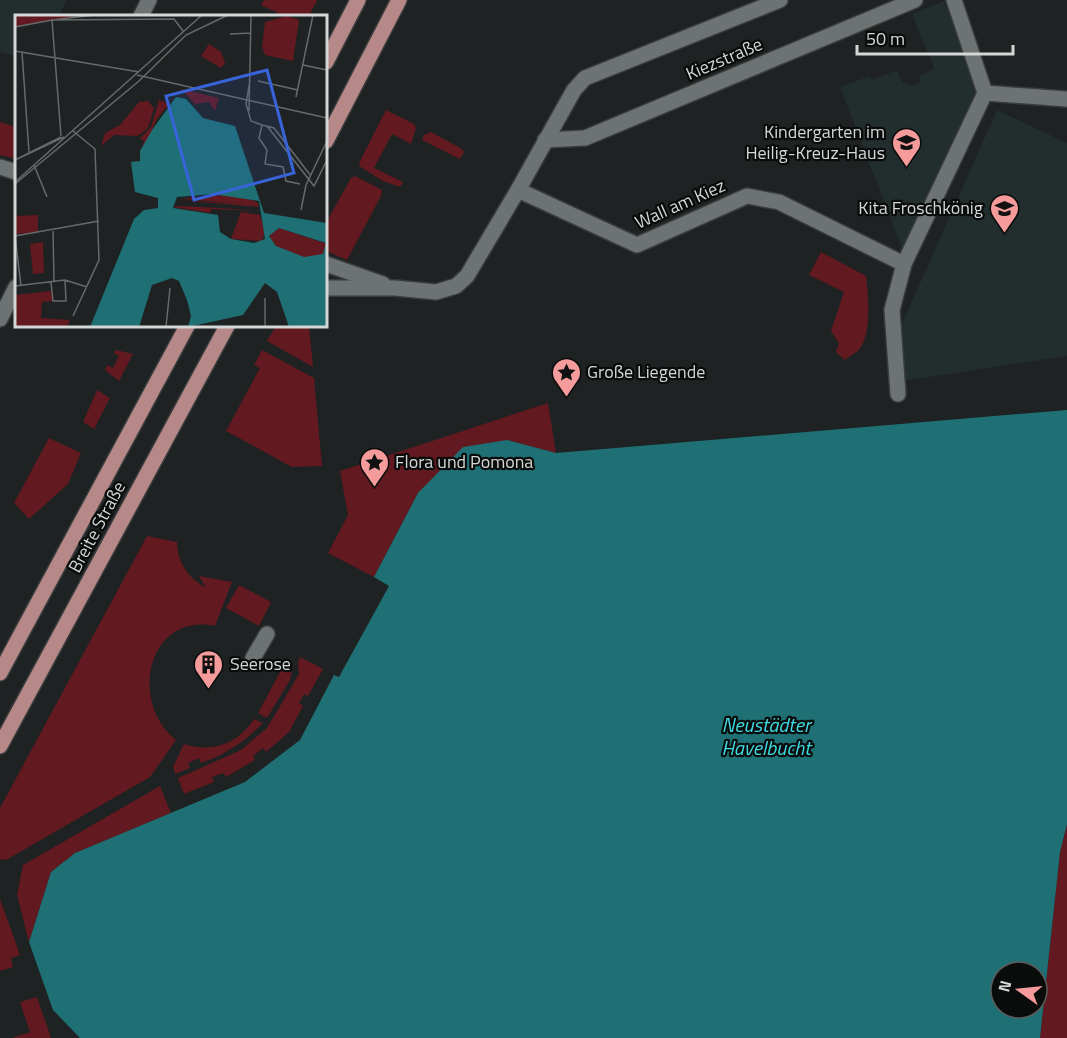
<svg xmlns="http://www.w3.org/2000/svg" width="1067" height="1038" font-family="'Titillium Web',sans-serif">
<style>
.built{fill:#222d2e}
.green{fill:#62191f}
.water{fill:#1e7075;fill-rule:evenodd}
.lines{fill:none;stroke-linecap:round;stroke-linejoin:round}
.minor-casing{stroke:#393c3d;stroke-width:18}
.major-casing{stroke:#393c3d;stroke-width:18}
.minor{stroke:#6d7272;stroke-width:15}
.major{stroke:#b78888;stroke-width:15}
.labels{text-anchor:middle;stroke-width:4.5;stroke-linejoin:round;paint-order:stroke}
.street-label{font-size:18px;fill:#d5d7d7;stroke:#0a0b0b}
.poi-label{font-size:18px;fill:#d5d7d7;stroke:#0a0b0b;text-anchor:start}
.water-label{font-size:20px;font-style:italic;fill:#3fdae4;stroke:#0a0b0b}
.inset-road{fill:none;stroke:#676a6a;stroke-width:1.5}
.view{fill:#3963d8;fill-opacity:0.15;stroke:#3963d8;stroke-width:3}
.inset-edge{fill:none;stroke:#d5d7d7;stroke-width:3}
</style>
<rect width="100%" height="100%" fill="#1e2222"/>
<g class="built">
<path d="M0,0H67L58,16H16V56L0,52Z"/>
<path d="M944,1L978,88L902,248L840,87L870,76L872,80L897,70L902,82L913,86L919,83L920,76L934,68L912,14Z"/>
<path d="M997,110L1067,143V356L903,381L901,326Z"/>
</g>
<g class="green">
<path d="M264,0H317L309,16H284L261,5Z"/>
<path d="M386,110L414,124L416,128L411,144L392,134L374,168L403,182L400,187L383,181L359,166L360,161Z"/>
<path d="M0,122L16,127V159L0,155Z"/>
<path d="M431,132L462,149L464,152L460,159L422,140L424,135Z"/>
<path d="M355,176L382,190L381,196L347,260L326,251V223L351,178Z"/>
<path d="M821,252L866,276C868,294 872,333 860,348C857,353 849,356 845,360L836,352L839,343L831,331L844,292L809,275Z"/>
<path d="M276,326H309L313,367L267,341Z"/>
<path d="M116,350L133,354L119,381L105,370L107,365L113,368L119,356L114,353Z"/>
<path d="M262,350L314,378L322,466L292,467L226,431L260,368L254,365Z"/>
<path d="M97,390L110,398L94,429L83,422Z"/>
<path d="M548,403L556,453L507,440L418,493L374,577L328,553L348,515L340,471Z"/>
<path d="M49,438L81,453L68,484L29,519L14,503Z"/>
<path d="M147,536L177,542C178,564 188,577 206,588L199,576L232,582L215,626C148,612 128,702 176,740L150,777L6,860L0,859V808Z"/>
<path d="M239,585L271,602L259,626L226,608Z"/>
<path d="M300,657L323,669L308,696L304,694L299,703L303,706L289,732L266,752L263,748L253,756L255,760L226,777L223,773L212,777L214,782L184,794L178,778L241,750L267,728L299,674L298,663Z"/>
<path d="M285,663L292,670L290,680L267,718L258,713Z"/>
<path d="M254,719L263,723C245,741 225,755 201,763L199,758L188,763L190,768L175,774L173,767L184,744C212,753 238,744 254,719Z"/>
<path d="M160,786L171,813L75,853L51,872L29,942L17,895L23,865Z"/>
<path d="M1067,824V1038H1040L1060,852Z"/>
<path d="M0,899L20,955L11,958L13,967L0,971Z"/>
<path d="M37,997L51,1038H12L30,1032L20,1002Z"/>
</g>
<path class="water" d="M1067,410V824L1060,852L1040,1038H80L53,1010L29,942L51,872L75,853L245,782L300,740L334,675L339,677L389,586L374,577L418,493L463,447L507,440L556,453ZM1001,972H1037V1008H1001Z"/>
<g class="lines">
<defs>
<g id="minor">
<path d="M954,0L985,93"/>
<path d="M141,16L149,0"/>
<path d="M545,140L585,138L915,0"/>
<path d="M0,167L16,172"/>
<path d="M518,190L574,90L585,78L780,0"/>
<path d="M326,264L383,284"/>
<path d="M326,288H395L436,292L456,286L467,276L518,190L637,245L747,196L779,202L904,264"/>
<path d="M0,319L16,287"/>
<path d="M898,394L892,310L904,264L985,93L1067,99"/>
<path d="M253,658L267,634"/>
</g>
<g id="major">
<path d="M326,62L358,0"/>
<path d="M326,141L399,0"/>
<path d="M0,673L187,326"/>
<path d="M0,746L227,326"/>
</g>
</defs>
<use href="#minor" class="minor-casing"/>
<use href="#major" class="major-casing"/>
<use href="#minor" class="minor"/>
<use href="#major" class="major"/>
</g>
<defs>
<symbol id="school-pin" viewBox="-11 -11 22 30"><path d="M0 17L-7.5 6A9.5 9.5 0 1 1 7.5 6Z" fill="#f59b9b" stroke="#0a0b0b"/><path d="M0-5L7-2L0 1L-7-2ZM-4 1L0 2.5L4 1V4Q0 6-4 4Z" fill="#111"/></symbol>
<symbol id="sight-pin" viewBox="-11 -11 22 30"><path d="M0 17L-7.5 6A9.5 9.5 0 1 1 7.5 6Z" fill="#f59b9b" stroke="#0a0b0b"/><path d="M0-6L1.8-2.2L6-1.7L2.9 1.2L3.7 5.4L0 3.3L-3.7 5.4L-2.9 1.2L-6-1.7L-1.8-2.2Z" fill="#111"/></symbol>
<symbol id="building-pin" viewBox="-11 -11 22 30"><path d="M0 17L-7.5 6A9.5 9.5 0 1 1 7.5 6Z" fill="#f59b9b" stroke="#0a0b0b"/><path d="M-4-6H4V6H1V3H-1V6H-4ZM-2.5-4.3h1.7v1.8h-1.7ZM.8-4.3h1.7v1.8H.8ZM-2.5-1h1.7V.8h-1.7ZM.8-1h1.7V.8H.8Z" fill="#111"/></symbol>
</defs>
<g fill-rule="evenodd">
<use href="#school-pin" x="890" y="126" width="33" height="45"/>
<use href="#school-pin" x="988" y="192" width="33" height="45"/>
<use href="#sight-pin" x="550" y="356" width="33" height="45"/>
<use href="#sight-pin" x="358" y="446" width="33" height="45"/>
<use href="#building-pin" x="192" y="648" width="33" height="45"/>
</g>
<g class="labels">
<g class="street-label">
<text transform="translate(724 59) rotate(-23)" y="6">Kiezstraße</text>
<text transform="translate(680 204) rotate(-24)" y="6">Wall am Kiez</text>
<text transform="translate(97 527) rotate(-62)" y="6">Breite Straße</text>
</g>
<g class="poi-label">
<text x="885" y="138" text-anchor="end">Kindergarten im<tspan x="885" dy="21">Heilig-Kreuz-Haus</tspan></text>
<text x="983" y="214" text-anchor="end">Kita Froschkönig</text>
<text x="587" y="378">Große Liegende</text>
<text x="395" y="468">Flora und Pomona</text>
<text x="230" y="670">Seerose</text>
</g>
<g class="water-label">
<text x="766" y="732">Neustädter<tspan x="766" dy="23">Havelbucht</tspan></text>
</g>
</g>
<g transform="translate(15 15)">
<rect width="312" height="312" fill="#1e2222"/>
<path d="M0,0H68L0,12ZM272,1L284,5L278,46L250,40L247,32L250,7ZM194,29L206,37L210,48L206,53L186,41ZM166,74L204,83L200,96L194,87L180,89ZM144,85L154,89L142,104L124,144L129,126L125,123L136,112ZM133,86L139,93L133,113L123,121L99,120L86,131L90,118L105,110L124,87ZM218,179L242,187L244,192L162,185L232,189L166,184ZM164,191L205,193L241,196L196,194L195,198L158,192ZM226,197L245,200L250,216L247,226L216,224ZM23,200V217L0,219V201ZM264,213L312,229V248L309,251L261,231L254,221ZM28,227L29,258L18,259L15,229ZM36,276L38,286L27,287L26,303L55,305L52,312H0V280Z" fill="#62191f"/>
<path d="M161,82L171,84L188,103L220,111L249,198L312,208V312H274L262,277L250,268L228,300L173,312L176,301L172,285L164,266L157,263L137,270L124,312H75L119,204L129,195L143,193V183L120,177L116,147L125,146V136L137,115ZM197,179L244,186L250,224L239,228L216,224L205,217L203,200L158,193L162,182ZM264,213L311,228L308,239L289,242L261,231L254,221Z" fill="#1e7075" fill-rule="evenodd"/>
<path class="inset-road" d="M37,5L46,121M38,5L79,0M0,12L37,5L159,4L168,16M215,19L236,18M0,36L124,57M7,37L14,137M288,50L312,55M122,60L312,103M235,65L231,89L236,106L247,110L244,123L252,135L250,149L268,152L271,166L285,169M243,66L283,75M281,82L298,0M234,96L236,0M247,110L259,113L296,161M252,111L299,171L312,145M0,145L46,122M0,145L49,122M19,150L32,182M0,167L187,0M0,169L124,66L171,20L213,0M286,195L291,170L312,126M38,216L39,266M0,221L84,206M0,221L6,271M36,267L38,286H51L50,265M0,271L50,265L72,272M58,301L84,245L80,134L58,116M151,312L155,273M250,312V283"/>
<path class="view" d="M252,55L279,158L179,185L151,81Z"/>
<rect width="312" height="312" class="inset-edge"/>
</g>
<g transform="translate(1019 990) rotate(285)"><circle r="28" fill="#0a0b0b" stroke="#5b5d5d" stroke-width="1.5"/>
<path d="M0-4.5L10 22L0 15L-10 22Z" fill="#f59b9b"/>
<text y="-9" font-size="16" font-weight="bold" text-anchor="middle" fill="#d5d7d7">N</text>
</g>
<path d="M857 45v9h156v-9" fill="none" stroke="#d5d7d7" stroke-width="3"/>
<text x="866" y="45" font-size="18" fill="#d5d7d7" stroke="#0a0b0b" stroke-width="4.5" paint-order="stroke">50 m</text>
</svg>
